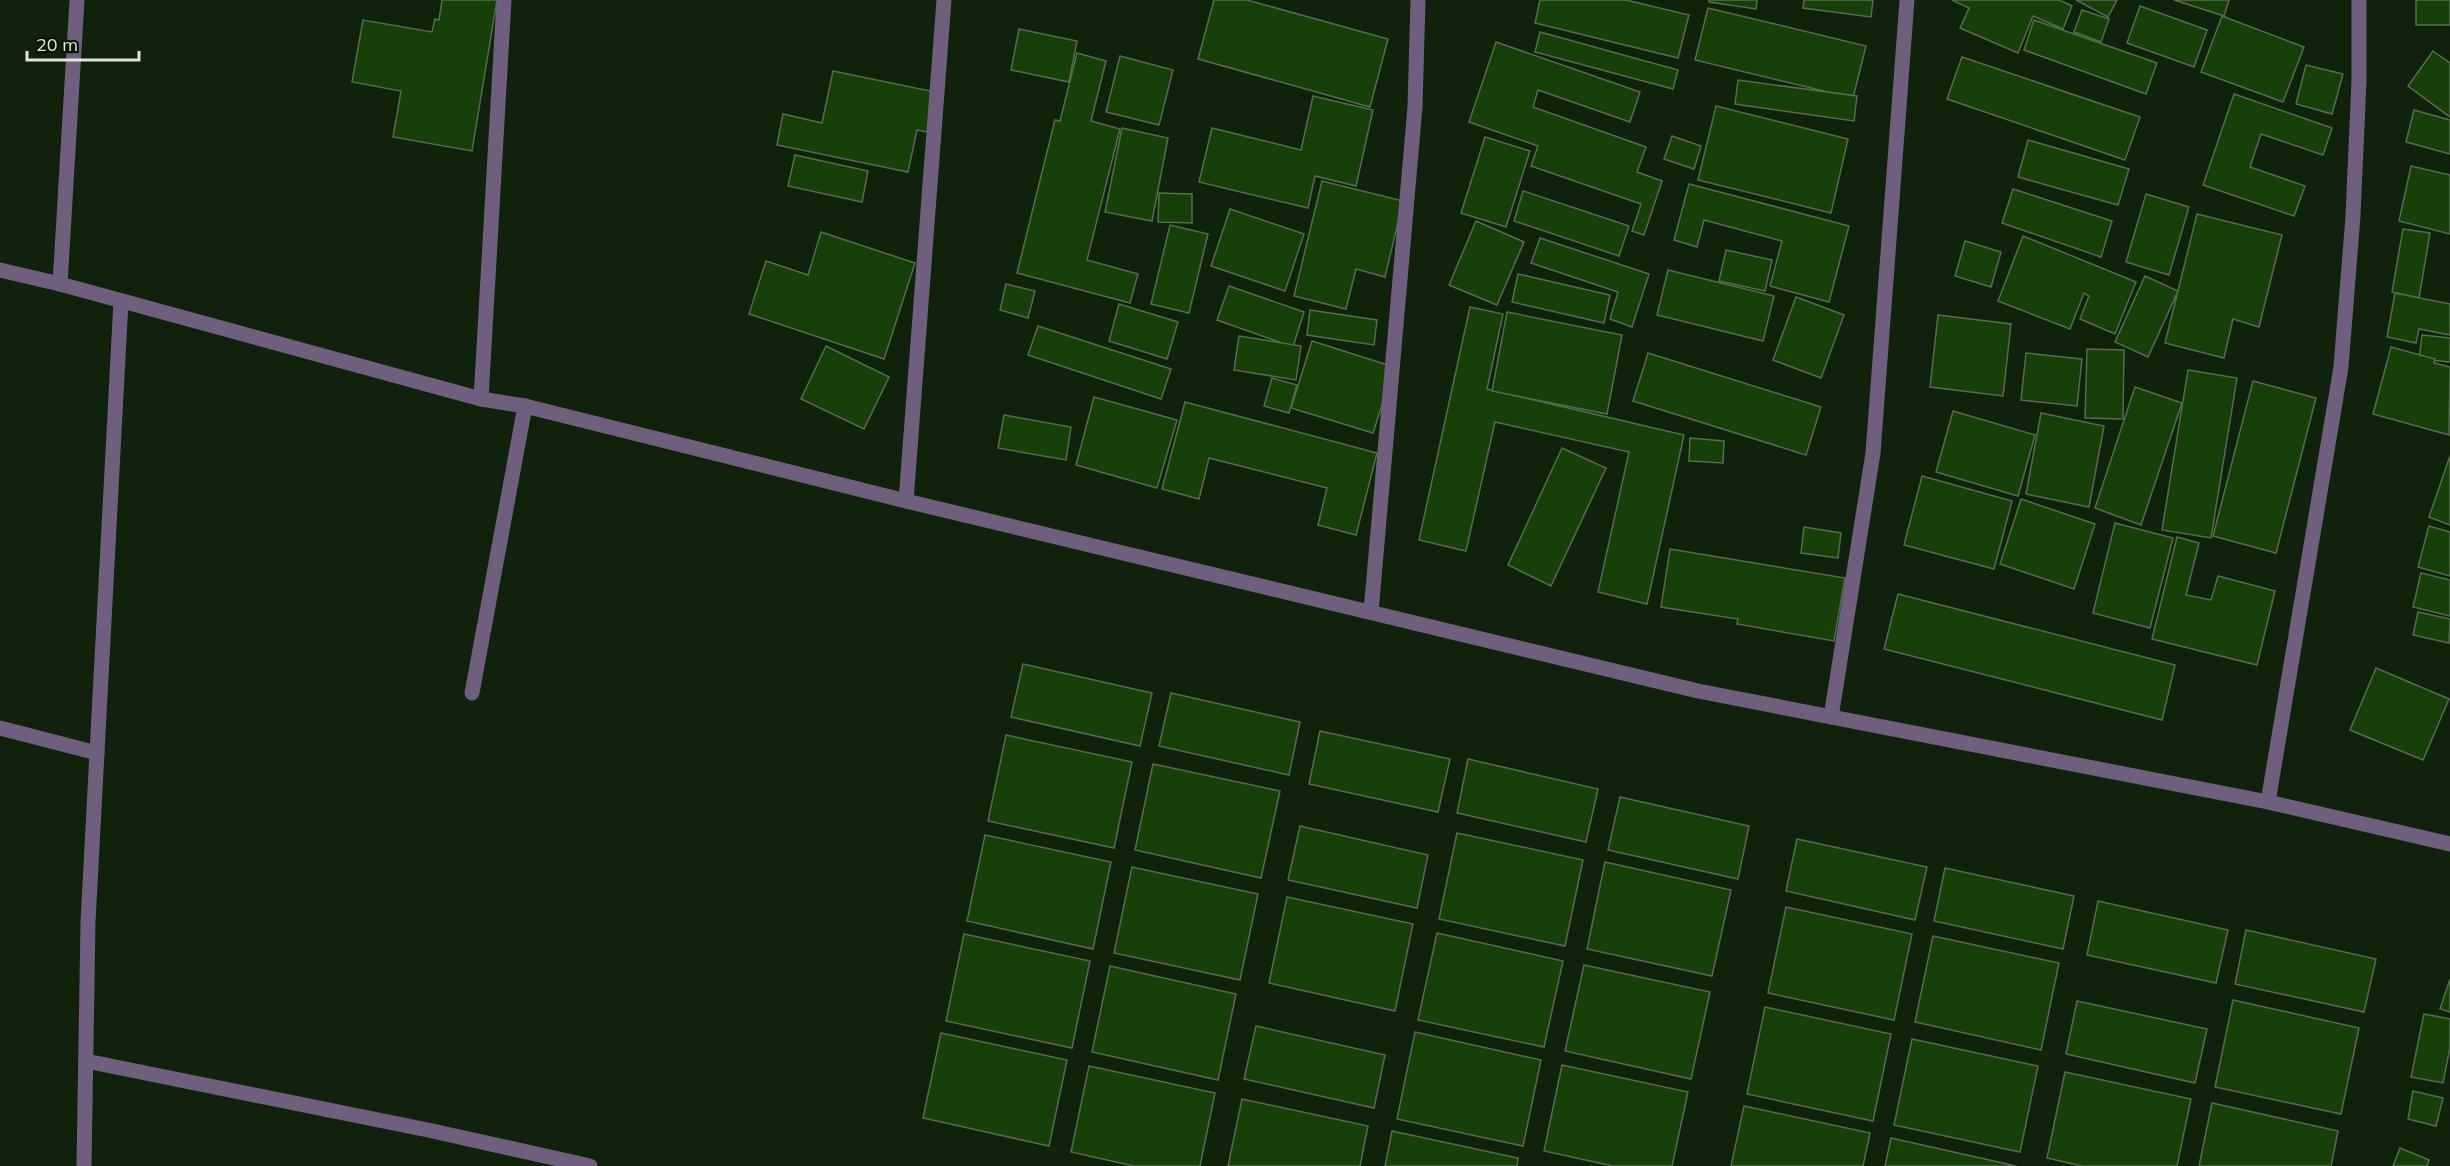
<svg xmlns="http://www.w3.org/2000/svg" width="2450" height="1166" font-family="Mulish,sans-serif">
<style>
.building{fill:#164007;stroke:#576b52;stroke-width:1.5}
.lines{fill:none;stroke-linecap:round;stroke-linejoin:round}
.service{stroke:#705e7e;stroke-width:15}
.minor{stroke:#705e7e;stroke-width:15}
.tertiary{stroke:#705e7e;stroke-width:15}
</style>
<rect width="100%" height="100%" fill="#10210c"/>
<g class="building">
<path d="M442,0H497L472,151L393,137L401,91L352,82L363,20L432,32L435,19L439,20Z"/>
<path d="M1214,0H1247L1388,39L1370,107L1198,59Z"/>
<path d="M1540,0H1626L1689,15L1678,58L1535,23Z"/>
<path d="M1709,0H1757L1756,9L1709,2Z"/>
<path d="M1804,0H1873L1871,17L1803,8Z"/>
<path d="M1952,0H2059L2072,6L2063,29L2033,16L2018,53L1960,28L1969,8Z"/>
<path d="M2076,0H2117L2108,17Z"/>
<path d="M2174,0H2229L2224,16Z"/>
<rect x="2416" y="0" width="34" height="25"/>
<path d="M2140,6L2207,30L2194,67L2127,43Z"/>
<path d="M1708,8L1866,46L1853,98L1695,60Z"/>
<path d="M2082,10L2109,19L2101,42L2074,32Z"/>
<path d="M2222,16L2304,47L2283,102L2201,72Z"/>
<path d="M2034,20L2157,63L2146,94L2024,50Z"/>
<path d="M1019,29L1077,41L1069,82L1011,70Z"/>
<path d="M1540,32L1678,70L1673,89L1535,52Z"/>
<path d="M1496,42L1640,92L1630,122L1538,90L1533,107L1646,147L1637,172L1662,181L1644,235L1632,231L1641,204L1531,166L1538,146L1469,122Z"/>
<path d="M2433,51L2450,63V117L2408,86Z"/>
<path d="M1077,53L1106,61L1091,121L1120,129L1087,260L1138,274L1130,303L1017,273L1055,120L1060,121Z"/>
<path d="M1120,56L1173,70L1159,125L1106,112Z"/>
<path d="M1962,57L2140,117L2125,160L1947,99Z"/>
<path d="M2306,65L2343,74L2332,114L2296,104Z"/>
<path d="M833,71L940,93L932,133L917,130L908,172L777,145L783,114L822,123Z"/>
<path d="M1738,80L1857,96L1854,121L1735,104Z"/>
<path d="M2234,94L2332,128L2323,155L2261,134L2250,167L2305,186L2294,216L2203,185Z"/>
<path d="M1313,96L1373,110L1356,186L1315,176L1308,208L1199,182L1212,128L1301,150Z"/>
<path d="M1716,106L1848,139L1831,213L1698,180Z"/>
<path d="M2414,110L2450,120V154L2406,142Z"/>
<path d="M1122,128L1168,138L1152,221L1105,212Z"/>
<path d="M1672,136L1701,146L1694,169L1664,159Z"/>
<path d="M1485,137L1530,151L1506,227L1461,213Z"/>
<path d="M2028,140L2129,169L2118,205L2018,177Z"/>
<path d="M795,155L868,171L862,202L788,186Z"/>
<path d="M2411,166L2450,175V234L2399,221Z"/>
<path d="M1322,181L1403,201L1385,277L1356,269L1346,309L1294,296Z"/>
<path d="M1689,184L1849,226L1829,302L1770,286L1782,241L1704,220L1697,247L1674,240Z"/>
<path d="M2013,189L2112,221L2101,257L2002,223Z"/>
<path d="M1523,191L1629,226L1619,256L1514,221Z"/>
<path d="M1159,193L1192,194V223L1158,222Z"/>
<path d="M2146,194L2189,207L2169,275L2126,262Z"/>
<path d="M1230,209L1304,234L1285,291L1211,266Z"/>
<path d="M2197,214L2282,235L2259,327L2233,319L2224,358L2165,343Z"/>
<path d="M1476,221L1524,242L1497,305L1449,285Z"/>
<path d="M1170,225L1208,234L1189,313L1151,304Z"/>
<path d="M2403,229L2430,233L2419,298L2392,292Z"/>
<path d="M821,232L915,263L884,359L749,314L766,261L808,275Z"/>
<path d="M2023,236L2136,282L2115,334L2080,319L2089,296L2084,293L2070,329L1998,301Z"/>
<path d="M1540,238L1649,274L1632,327L1610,319L1618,292L1531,263Z"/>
<path d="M1965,241L2001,252L1991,287L1955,276Z"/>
<path d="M1726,250L1772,260L1765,291L1719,281Z"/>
<path d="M1668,270L1774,296L1763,341L1657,315Z"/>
<path d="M1518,274L1610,295L1604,323L1512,302Z"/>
<path d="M2145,276L2178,291L2148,357L2115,342Z"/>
<path d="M1006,284L1035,291L1028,318L1000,310Z"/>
<path d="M1229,286L1304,312L1293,347L1217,320Z"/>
<path d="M2395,293L2450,304V335L2419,329L2416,343L2387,337Z"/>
<path d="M1796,297L1844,315L1821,378L1773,360Z"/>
<path d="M1119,304L1178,322L1167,359L1109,341Z"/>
<path d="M1470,307L1503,314L1487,389L1684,435L1647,604L1598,592L1629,452L1495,422L1466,551L1419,540Z"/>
<path d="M1310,310L1377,320L1374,345L1307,335Z"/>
<path d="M1507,312L1622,335L1607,414L1492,391Z"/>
<path d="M1938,315L2011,324L2003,396L1930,387Z"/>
<path d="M1038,326L1171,369L1161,399L1028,355Z"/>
<path d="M2422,335L2450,338V362L2419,359Z"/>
<path d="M1239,336L1301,346L1296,380L1234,370Z"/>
<path d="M1312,341L1394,367L1373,433L1291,408Z"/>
<path d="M826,346L889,377L864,429L801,399Z"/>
<path d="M2391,347L2435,359L2434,363L2450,367L2449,435L2373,414Z"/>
<path d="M2087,349L2124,350L2123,419L2085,418Z"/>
<path d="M1648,353L1821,407L1806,455L1633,401Z"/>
<path d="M2026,353L2082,359L2077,406L2021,400Z"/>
<path d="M2188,370L2237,378L2211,538L2162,530Z"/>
<path d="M1272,378L1297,385L1289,413L1264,406Z"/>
<path d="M2253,381L2316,398L2276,553L2213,536Z"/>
<path d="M2135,387L2182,403L2141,525L2095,508Z"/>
<path d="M1094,397L1177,420L1157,488L1076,465Z"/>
<path d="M1185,402L1377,453L1356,535L1318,525L1327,488L1209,458L1199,499L1162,489Z"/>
<path d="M1953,411L2035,435L2018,496L1936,472Z"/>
<path d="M2041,413L2104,426L2089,507L2026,494Z"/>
<path d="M1004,415L1071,427L1066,460L998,448Z"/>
<path d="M1690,438L1724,441L1723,463L1689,461Z"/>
<path d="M1562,448L1606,468L1551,586L1508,565Z"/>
<path d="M2450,456V525L2429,517Z"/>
<path d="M1922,476L2012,501L1994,569L1904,545Z"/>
<path d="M2021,499L2095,524L2074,589L2000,564Z"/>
<path d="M2115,523L2173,538L2150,628L2093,613Z"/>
<path d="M2429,526L2450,532V576L2418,567Z"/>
<path d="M1804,527L1841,533L1838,558L1801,553Z"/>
<path d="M2177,537L2199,543L2186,595L2211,600L2218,576L2275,591L2257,665L2152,639Z"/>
<path d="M1670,549L1845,578L1834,641L1737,624L1738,619L1661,607Z"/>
<path d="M2421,573L2450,580V616L2413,607Z"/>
<path d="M1898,594L2175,665L2162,720L1884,649Z"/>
<path d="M2418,612L2450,619L2449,643L2413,635Z"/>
<path d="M1023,664L1152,693L1140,746L1011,717Z"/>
<path d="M2376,668L2449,699L2423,760L2350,730Z"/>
<path d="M1171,693L1300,722L1289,775L1159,746Z"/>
<path d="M1320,731L1450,759L1438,812L1309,784Z"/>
<path d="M1006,735L1132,762L1114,848L988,821Z"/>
<path d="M1468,759L1598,789L1586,842L1457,813Z"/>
<path d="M1153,764L1280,791L1261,878L1135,850Z"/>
<path d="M1620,797L1749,826L1738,879L1608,850Z"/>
<path d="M1300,826L1428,855L1417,908L1288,880Z"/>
<path d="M1457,833L1583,860L1565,946L1439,919Z"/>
<path d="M985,835L1111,862L1093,949L967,921Z"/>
<path d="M1797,839L1927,867L1915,920L1786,891Z"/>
<path d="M1605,862L1731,890L1712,976L1587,949Z"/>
<path d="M1132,867L1258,894L1240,980L1114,953Z"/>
<path d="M1945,868L2074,896L2063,949L1934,921Z"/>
<path d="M1287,897L1413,924L1395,1011L1269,983Z"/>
<path d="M2098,901L2228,930L2216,983L2087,955Z"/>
<path d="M1786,907L1912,934L1894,1020L1768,993Z"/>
<path d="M2246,930L2376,959L2364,1012L2235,984Z"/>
<path d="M1437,933L1563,961L1544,1047L1418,1020Z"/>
<path d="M964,934L1090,961L1072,1048L946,1021Z"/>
<path d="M1933,936L2059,963L2041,1050L1915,1022Z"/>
<path d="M1584,965L1710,992L1691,1079L1565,1051Z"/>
<path d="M1110,966L1236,994L1218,1080L1092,1052Z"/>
<path d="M2450,979V1012L2440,1009Z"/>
<path d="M2233,1000L2359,1028L2341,1114L2215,1087Z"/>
<path d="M2077,1001L2207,1029L2195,1083L2066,1054Z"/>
<path d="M1765,1007L1891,1034L1873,1121L1747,1094Z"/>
<path d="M2424,1014L2450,1019V1047L2443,1083L2411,1077Z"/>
<path d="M1256,1026L1385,1055L1374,1108L1244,1079Z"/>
<path d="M1415,1032L1541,1060L1523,1146L1397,1119Z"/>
<path d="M941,1033L1067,1060L1049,1146L923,1118Z"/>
<path d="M1912,1039L2038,1066L2020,1152L1894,1125Z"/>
<path d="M1562,1065L1688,1092L1672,1166H1613L1544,1151Z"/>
<path d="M1089,1066L1215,1093L1200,1166H1134L1071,1152Z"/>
<path d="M2065,1072L2191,1099L2177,1166H2082L2047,1158Z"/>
<path d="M2413,1091L2443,1098L2436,1126L2408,1119Z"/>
<path d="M1242,1099L1368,1126L1360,1166H1228Z"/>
<path d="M2212,1103L2338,1131L2331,1166H2199Z"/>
<path d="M1744,1106L1870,1133L1863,1166H1731Z"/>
<path d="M1392,1131L1518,1158L1517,1166H1385Z"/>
<path d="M1891,1138L2016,1166H1885Z"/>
<path d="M2400,1148L2429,1160L2427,1166H2393Z"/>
</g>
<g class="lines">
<path class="service" d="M472,693L525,406"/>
<g class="minor">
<path d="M60,284L77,0"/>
<path d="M481,399L504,0"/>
<path d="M906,501L944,0"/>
<path d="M1371,612L1415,107L1418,0"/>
<path d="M1831,717L1873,453L1907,0"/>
<path d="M0,728L97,753"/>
<path d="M2268,802L2341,367L2353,216L2359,80V0"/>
<path d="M86,1061L428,1130L590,1166"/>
<path d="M84,1166L88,922L121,301"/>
</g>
<path class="tertiary" d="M0,270L60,284L481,399L525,406L906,501L1698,691L2268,802L2450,844"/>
</g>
<path d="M27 51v9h112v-9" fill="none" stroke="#dbe6d8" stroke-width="3"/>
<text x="36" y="51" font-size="18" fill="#dbe6d8" stroke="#081704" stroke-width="4.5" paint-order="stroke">20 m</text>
</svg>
